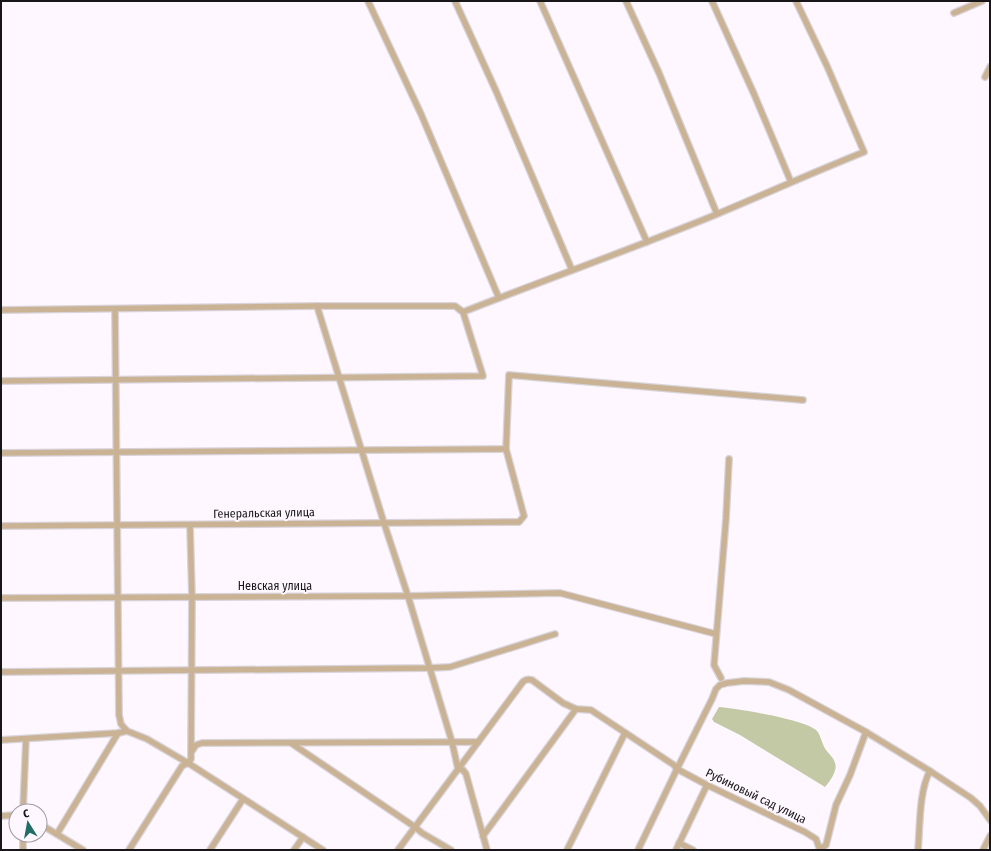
<svg xmlns="http://www.w3.org/2000/svg" width="991" height="851" font-family="'Fira Sans Condensed',sans-serif">
<style>
.forest{fill:#c3c9a5}
.lines{fill:none;stroke-linecap:round;stroke-linejoin:round}
.minor-casing{stroke:#d9d3da;stroke-width:8}
.minor{stroke:#c9b394;stroke-width:5.5}
.labels{text-anchor:middle;stroke-width:4;stroke-linejoin:round;paint-order:stroke}
.street-label{font-size:12px;fill:#191619;stroke:#fef7ff}
</style>
<rect width="100%" height="100%" fill="#fef7ff"/>
<path class="forest" d="M719,707C735,708 808,720 817,731C821,736 822,744 826,750C829,754 834,758 835,763C838,770 830,781 825,787L740,735L714,722L712,719Z"/>
<g class="lines">
<defs>
<g id="minor">
<path d="M368,1L421,114L499,298"/>
<path d="M455,1L496,91L572,270"/>
<path d="M540,1L647,242"/>
<path d="M626,1L659,73L717,214"/>
<path d="M712,1L754,94L791,182"/>
<path d="M954,13L982,1"/>
<path d="M985,77L990,67"/>
<path d="M317,306L384,523L408,596L452,742L458,769"/>
<path d="M115,309L119,715L121,724L127,731"/>
<path d="M1,310L317,306H455L463,312C547,279 632,249 715,215C765,194 814,172 864,152L827,66L796,1"/>
<path d="M1,381L483,376L463,312L460,310"/>
<path d="M1,453L506,449"/>
<path d="M1,526L519,522L524,516L506,449L509,375L803,400"/>
<path d="M1,598L408,596L560,593L716,634"/>
<path d="M1,672L429,668L450,667L555,634"/>
<path d="M721,678L714,665L726,519L729,459"/>
<path d="M1,740L118,733L127,731L147,739L188,763L323,850"/>
<path d="M291,743L415,827L422,833L451,850"/>
<path d="M192,751L196,745L202,743L478,742"/>
<path d="M458,769L463,770L466,774L487,850"/>
<path d="M23,811L26,739"/>
<path d="M1,816L16,815"/>
<path d="M40,824L83,850"/>
<path d="M57,834L118,733"/>
<path d="M23,835V850"/>
<path d="M483,836L576,709"/>
<path d="M679,843L693,850"/>
<path d="M820,849L826,845L836,805L850,775L866,732"/>
<path d="M129,850L182,766L188,763L191,759L192,597L190,525"/>
<path d="M210,850L243,799"/>
<path d="M294,850L303,837"/>
<path d="M398,850L522,683C525,679 528,679 532,680L563,703L576,709L591,710L674,765L677,769L707,785L805,832L816,839L820,850"/>
<path d="M567,850L625,733"/>
<path d="M638,850L677,769L712,699L716,689L720,685L727,683L744,681L769,682L789,690L866,732L930,771L971,798L980,806L990,820"/>
<path d="M676,850L707,785"/>
<path d="M918,850C920,827 919,790 930,771"/>
<path d="M983,850L990,836"/>
</g>
</defs>
<use href="#minor" class="minor-casing"/>
<use href="#minor" class="minor"/>
</g>
<g class="labels">
<g class="street-label">
<text transform="translate(264 513) rotate(-1)" y="4">Генеральская улица</text>
<text x="275" y="590">Невская улица</text>
<text transform="translate(756 796) rotate(26)" y="4">Рубиновый сад улица</text>
</g>
</g>
<rect width="991" height="851" fill="none" stroke="#191619" stroke-width="4"/>
<g transform="translate(28 823) rotate(349)"><circle r="19" fill="#fef7ff" stroke="#a29da3"/>
<path d="M0-3L7 15L0 10L-7 15Z" fill="#236d67"/>
<text y="-6" font-size="11" font-weight="bold" text-anchor="middle" fill="#191619">С</text>
</g>
</svg>
